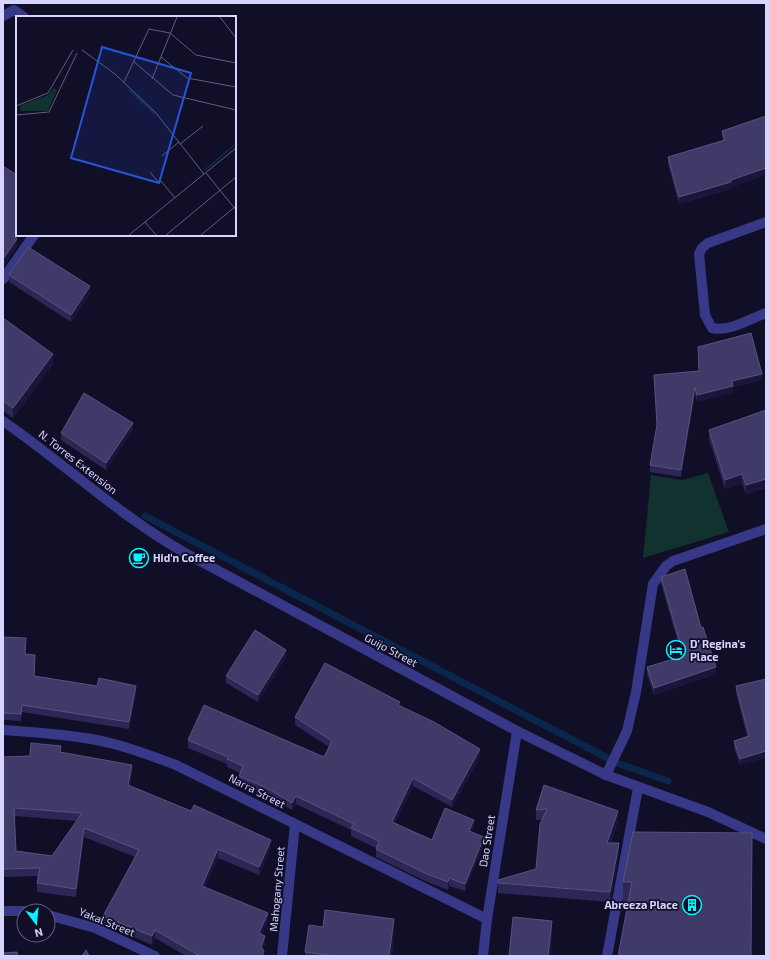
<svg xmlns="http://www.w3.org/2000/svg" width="769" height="959" font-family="'Exo 2',sans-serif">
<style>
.green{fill:#11322e}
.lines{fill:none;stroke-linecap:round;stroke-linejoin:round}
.stream{stroke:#0a264b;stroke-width:7}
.minor{stroke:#373988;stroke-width:10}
.wall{fill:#2d2756;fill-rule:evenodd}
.shaded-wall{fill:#1a153b}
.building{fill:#3f3a68;stroke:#575280;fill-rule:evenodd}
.labels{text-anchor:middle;stroke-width:3.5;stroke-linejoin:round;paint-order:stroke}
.street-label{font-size:11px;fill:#d7d5ff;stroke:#110e27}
.poi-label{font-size:11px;font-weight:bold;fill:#d7d5ff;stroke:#110e27;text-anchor:start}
.inset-river{fill:none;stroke:#0a264b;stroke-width:2}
.inset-road{fill:none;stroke:#605e7d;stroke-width:1}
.view{fill:#2655da;fill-opacity:0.15;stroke:#2655da;stroke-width:2}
.inset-edge{fill:none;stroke:#d7d5ff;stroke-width:2}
</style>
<rect width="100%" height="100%" fill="#110e27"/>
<path class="green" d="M708,473L729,532L643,558L651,475L683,480Z"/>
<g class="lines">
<path class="stream" d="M145,516L617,763L668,781"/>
<g class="minor">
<path d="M3,16L14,10L24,17"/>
<path d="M766,222L708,243L702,248L699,254L705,315L712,328C730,332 749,319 766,313"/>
<path d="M3,279L34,235"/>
<path d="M3,421C65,464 121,517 187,554L517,731L606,775L708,812L766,839"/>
<path d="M3,730C33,732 62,734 91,739C121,744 149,755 176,765L487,919"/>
<path d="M606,775L627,731L636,692L653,584L666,566L673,561L766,529"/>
<path d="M3,911H24"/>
<path d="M48,915L95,928L155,956"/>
<path d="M282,956L295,824"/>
<path d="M483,956L487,919L517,731"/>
<path d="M607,956L638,788"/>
</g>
</g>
<g class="wall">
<path d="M766,116V175L731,187V189L679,204L668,164V157L723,141L722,138V131Z"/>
<path d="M9,275L90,293L71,322L9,282Z"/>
<path d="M3,318L53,364L13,418L3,411Z"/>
<path d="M698,347L762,380L733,387V392L697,402L695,394L681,477L650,472V465L657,426L654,375L699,371Z"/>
<path d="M766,410V488L746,494L742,483L725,489L709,439V430Z"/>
<path d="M133,430L106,470L61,440V433Z"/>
<path d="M661,577L701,628L716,674L654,695L647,674V667L682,656L661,584Z"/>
<path d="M3,637L26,645L25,654L34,676L136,692L129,729L22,712L21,721L3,720Z"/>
<path d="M286,657L258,702L226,683V676Z"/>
<path d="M766,679L740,765L734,748V741L747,736L736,693V686Z"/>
<path d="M400,706L480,757L452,807L413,786L395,823L432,840L474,827L472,832L484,844L465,891L449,886L448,890L427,882L376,857V848L351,836V830L296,804L292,810L269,797L239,783V776L240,773L227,767V764L188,748V740L324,757L329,747L295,725V717Z"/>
<path d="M61,752L132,773L130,786L271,848L259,875L218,858L205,887L268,921L262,934L265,944L263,949L264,956H186L155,938L152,945L103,924V916L135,857L84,837L76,897L37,892V883L38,876L3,877V757L30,756ZM14,816L77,821L52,856L16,851Z"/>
<path d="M544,785L618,821L611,843L619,853L610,902L498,893V883L536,869L542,820H536V810Z"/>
<path d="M752,833L628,903H623V882Z"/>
<path d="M323,927L394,940L392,956H305V952Z"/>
</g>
<g class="shaded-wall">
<path d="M766,168V175L731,187V189L679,204V197Z"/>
<path d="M17,230V235H19L13,245V236Z"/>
<path d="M17,239V247L3,268V259Z"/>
<path d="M90,286V293L71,322V315Z"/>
<path d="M53,354V364L13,418V408Z"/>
<path d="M762,374V380L733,387V392L697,402V395L732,381Z"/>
<path d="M695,387V394L681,477V470Z"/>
<path d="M133,423V430L106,470V463Z"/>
<path d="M742,474V483L725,489V480Z"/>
<path d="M766,479V488L746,494V485Z"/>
<path d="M286,650V657L258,702V695Z"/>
<path d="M716,667V674L654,695V688Z"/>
<path d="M136,686V692L129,729V722Z"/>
<path d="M480,749V757L452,807V800Z"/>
<path d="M766,751V758L740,765V759Z"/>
<path d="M132,765V773L128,794V785Z"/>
<path d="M413,778V786L392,829V822Z"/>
<path d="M296,796V804L292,810V803Z"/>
<path d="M618,811V821L607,853V843Z"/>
<path d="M474,820V827L469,839V831Z"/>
<path d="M84,828V837L76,897V889Z"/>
<path d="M484,837V844L465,891V884Z"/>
<path d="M271,840V848L259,875V867Z"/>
<path d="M619,843V853L610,902V892Z"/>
<path d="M218,849V858L202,894V886Z"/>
<path d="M449,878V886L448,890V882Z"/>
<path d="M268,913V921L259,941V933Z"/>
<path d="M394,919V940L392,956H389Z"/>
<path d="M552,921V942L551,956H548Z"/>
<path d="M155,930V938L152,945V936Z"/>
<path d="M265,936V944L261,955V947Z"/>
</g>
<g class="building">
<path d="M766,116V168L731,180V182L679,197L668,157L725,140L722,131Z"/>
<path d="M3,166L17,175V230L13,236L17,239L3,259Z"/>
<path d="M28,247L90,286L71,315L9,275Z"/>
<path d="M3,318L53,354L13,408L3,401Z"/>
<path d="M751,333L762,374L732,381L733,386L697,395L695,387L681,470L650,465L657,425L654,375L699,371L698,347Z"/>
<path d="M84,393L133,423L106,463L61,433Z"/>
<path d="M766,410V479L746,485L742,474L725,480L709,430Z"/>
<path d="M685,569L701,628L703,627L716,667L654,688L647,667L684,656L661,577Z"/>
<path d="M255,630L286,650L258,695L226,676Z"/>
<path d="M3,637L26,638L25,654L35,655L34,676L97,686L99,678L136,686L129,722L22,705L21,714L3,713Z"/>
<path d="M325,663L400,702L398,705L434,722L480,749L452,800L413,778L392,822L432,840L445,808L474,820L469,831L484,837L465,884L449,878L448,882L427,874L376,849L379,841L351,828L354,824L296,796L292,803L269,789L239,776L243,766L227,759L228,757L188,740L204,705L324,757L332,741L295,717Z"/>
<path d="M766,679V751L740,759L734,741L749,736L736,686Z"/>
<path d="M31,743L61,746L60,752L132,765L128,785L191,811L194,805L271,840L259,867L218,849L202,886L268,913L259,933L265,936L261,947L264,951L262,956H200L155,930L152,936L103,916L139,850L84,828L76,889L37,883L40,868L3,869V757L30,756ZM14,808L82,813L52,856L16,851Z"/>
<path d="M544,785L618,811L607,843H619L610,892L498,883V880L536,869L540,824L547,809L536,810Z"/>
<path d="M633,832L752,833L751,956H618L632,882H623Z"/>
<path d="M325,910L394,919L389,956H329V955L305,952L309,925L323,927Z"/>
<path d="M513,917L552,921L548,956H509Z"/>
<path d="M86,950L89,956H82Z"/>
<path d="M17,952L18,956H3V953Z"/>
</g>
<defs>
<symbol id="cafe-ring" viewBox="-11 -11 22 22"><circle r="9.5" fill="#110e27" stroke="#01f6ff" stroke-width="1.5"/><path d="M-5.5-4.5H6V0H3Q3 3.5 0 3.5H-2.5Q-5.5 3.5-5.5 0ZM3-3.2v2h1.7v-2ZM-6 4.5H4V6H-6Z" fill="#01f6ff"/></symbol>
<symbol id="hotel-ring" viewBox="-11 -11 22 22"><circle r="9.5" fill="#110e27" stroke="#01f6ff" stroke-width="1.5"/><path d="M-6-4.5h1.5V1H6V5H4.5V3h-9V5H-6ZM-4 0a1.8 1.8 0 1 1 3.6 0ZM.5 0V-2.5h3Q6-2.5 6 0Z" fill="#01f6ff"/></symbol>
<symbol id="building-ring" viewBox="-11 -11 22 22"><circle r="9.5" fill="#110e27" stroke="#01f6ff" stroke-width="1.5"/><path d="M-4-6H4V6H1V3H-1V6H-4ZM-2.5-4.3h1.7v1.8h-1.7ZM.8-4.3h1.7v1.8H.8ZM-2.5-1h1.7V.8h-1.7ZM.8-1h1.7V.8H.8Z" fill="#01f6ff"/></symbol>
</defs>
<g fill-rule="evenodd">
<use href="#cafe-ring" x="128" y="547" width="22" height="22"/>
<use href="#hotel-ring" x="665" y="639" width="22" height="22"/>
<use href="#building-ring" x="681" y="894" width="22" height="22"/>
</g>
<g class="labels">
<g class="street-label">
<text transform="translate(78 462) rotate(38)" y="4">N. Torres Extension</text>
<text transform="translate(391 650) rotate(28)" y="4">Guijo Street</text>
<text transform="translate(257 791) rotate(27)" y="4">Narra Street</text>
<text transform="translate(487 841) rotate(-81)" y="4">Dao Street</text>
<text transform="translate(277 889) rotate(-85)" y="4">Mahogany Street</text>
<text transform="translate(107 922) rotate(22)" y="4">Yakal Street</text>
</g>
<g class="poi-label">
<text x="153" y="562">Hid'n Coffee</text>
<text x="690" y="648">D' Regina's<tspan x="690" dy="13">Place</tspan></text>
<text x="678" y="909" text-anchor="end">Abreeza Place</text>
</g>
</g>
<g transform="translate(16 16)">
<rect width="220" height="220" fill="#110e27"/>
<path d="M38,72L41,74L32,95H4L5,89L32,79Z" fill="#11322e"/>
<path class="inset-river" d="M113,74L139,98M189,154L220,128"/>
<path class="inset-road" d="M204,1L220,22M66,34L99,58L140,97L188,158M145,41L171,62L220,71M117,45L157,79L220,94M136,63L161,1M108,66L133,13L154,17L180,39L220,47M0,90L32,77L57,34M0,99L33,96L61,37M164,128L187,110M146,140L163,126M134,156L142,166L145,165L159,182M190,157L220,194M129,206L140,219M113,219L220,132M150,219L220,161M185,219L220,190"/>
<path class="view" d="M86,31L175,57L143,167L55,142Z"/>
<rect width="220" height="220" class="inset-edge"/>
</g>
<rect width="769" height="959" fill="none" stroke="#d7d5ff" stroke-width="8"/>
<g transform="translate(36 923) rotate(164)"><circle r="19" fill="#110e27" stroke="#605e7d"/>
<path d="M0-3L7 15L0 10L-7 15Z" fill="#01f6ff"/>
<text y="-6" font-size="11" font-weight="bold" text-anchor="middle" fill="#d7d5ff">N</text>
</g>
</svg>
